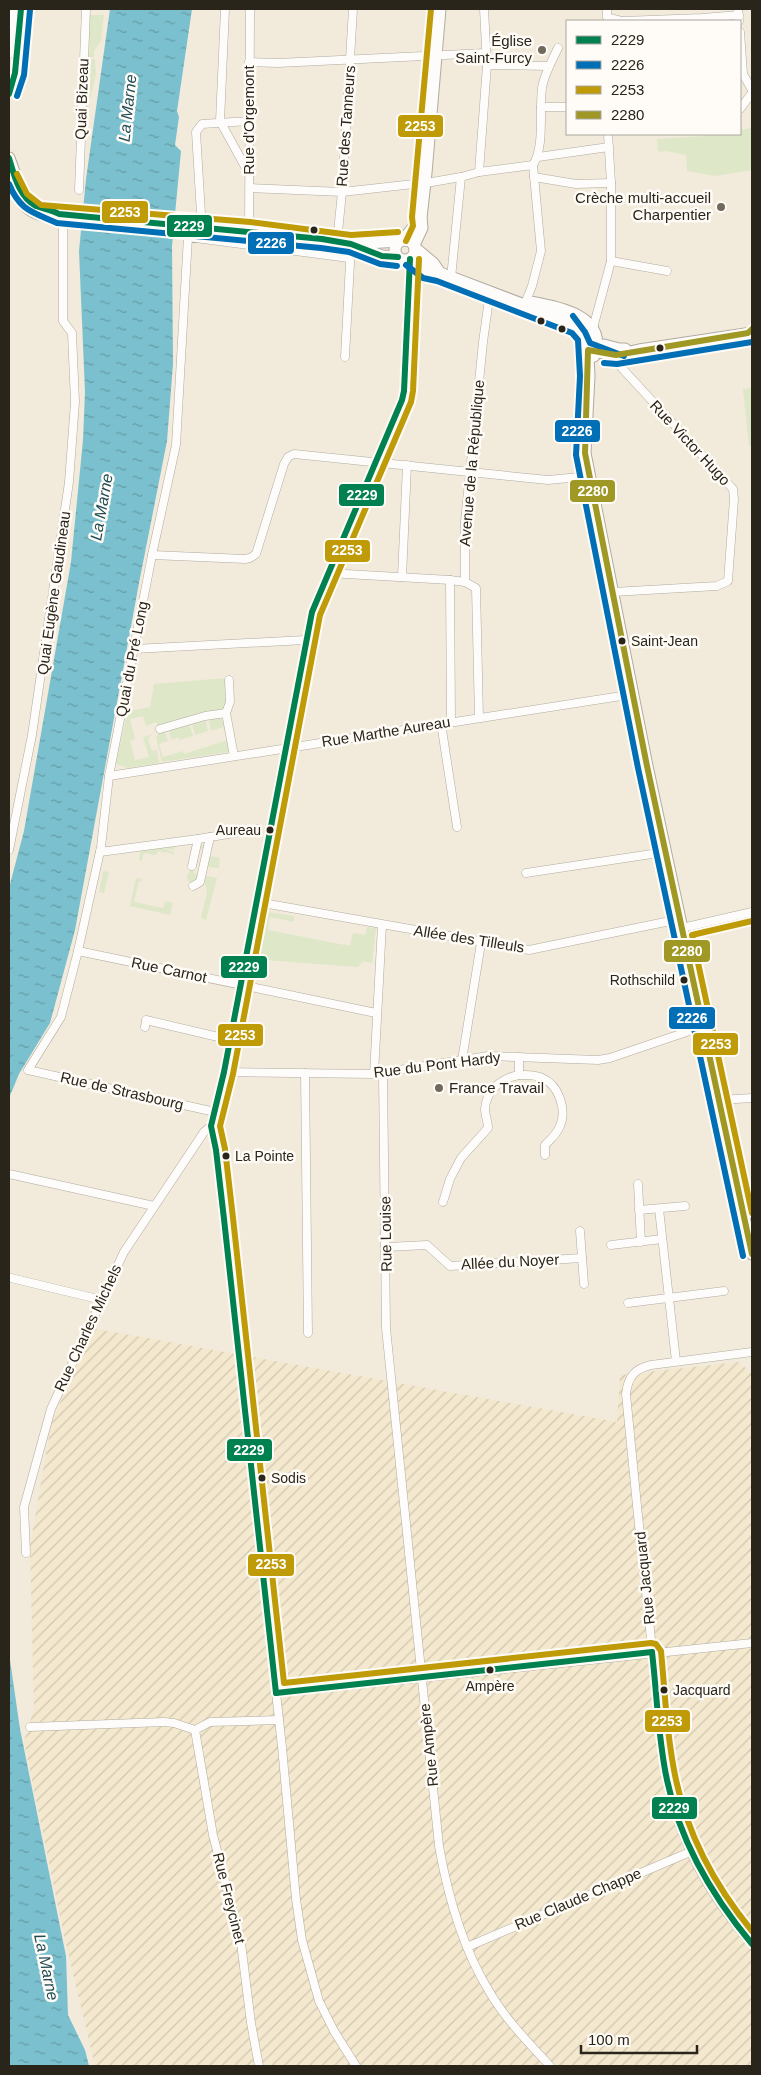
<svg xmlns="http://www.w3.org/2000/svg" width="761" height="2075" font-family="Arial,sans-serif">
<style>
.industrial{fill:url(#industrial-furrows)}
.green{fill:#dee8c8}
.water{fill:url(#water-ripples)}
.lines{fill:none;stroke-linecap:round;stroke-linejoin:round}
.street-casing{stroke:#b1aba0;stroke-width:9}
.secondary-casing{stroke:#b1aba0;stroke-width:13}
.street{stroke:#fdfcfa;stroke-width:8}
.secondary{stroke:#fdfcfa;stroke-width:11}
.secondary-bridge-casing{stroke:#b1aba0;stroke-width:13;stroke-linecap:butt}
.secondary-bridge{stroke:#fdfcfa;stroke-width:11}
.bus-1-casing{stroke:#fffcf7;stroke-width:10}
.bus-2-casing{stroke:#fffcf7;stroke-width:10}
.bus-3-casing{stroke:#fffcf7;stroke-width:10}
.bus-4-casing{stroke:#fffcf7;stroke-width:10}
.bus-1{stroke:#00814f;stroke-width:6}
.bus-2{stroke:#006fb6;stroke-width:6}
.bus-3{stroke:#bf9b08;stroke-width:6}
.bus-4{stroke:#9f9825;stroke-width:6}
.poi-dot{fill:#706a5e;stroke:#fffcf7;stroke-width:2}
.bus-dot{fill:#2a251a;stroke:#fffcf7;stroke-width:2}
.labels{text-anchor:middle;stroke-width:5;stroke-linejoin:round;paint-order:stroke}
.bus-label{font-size:14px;fill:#2a251a;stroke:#fffcf7;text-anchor:start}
.poi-label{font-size:15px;fill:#2a251a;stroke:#fffcf7;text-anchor:end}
.street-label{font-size:15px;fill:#2a251a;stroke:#fffcf7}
.water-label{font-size:16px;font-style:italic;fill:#1f4c57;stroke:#fffcf7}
.line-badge{stroke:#fffcf7;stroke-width:2}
.badge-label{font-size:14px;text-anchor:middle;font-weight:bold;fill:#fff}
</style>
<defs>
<pattern id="industrial-furrows" width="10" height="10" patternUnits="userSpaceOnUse" patternTransform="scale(1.25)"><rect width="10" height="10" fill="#f4e8ce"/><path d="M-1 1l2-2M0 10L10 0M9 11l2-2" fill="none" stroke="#d1c7b0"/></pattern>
<pattern id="water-ripples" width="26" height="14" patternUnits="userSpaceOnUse" patternTransform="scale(1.25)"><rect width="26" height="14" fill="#7bc0ce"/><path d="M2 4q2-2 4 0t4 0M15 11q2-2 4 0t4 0" fill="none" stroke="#659ca6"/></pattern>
</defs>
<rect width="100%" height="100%" fill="#f2eadb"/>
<path class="industrial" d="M91,1328L617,1422L620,1375L739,1362L752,1374V2066H95L63,1931L24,1741L34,1709L30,1546L51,1425Z"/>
<g class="green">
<path d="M90,15H104L101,41L94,51V57H89Z"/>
<path d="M89,59H95L96,74L88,107H86Z"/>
<path d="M752,128V170L715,176L687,171L686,155L666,151L658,152L657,139L705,136V134H740V130Z"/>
<path d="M751,388L752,445L749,446L743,389Z"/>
<path d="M226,678L227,706L222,709L158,728L156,722L146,726L143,716L130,719L135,739L130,741L135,760L149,757L143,737L152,735L148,739L152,751L157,750L159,763L128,768L116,764L128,709L135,710L150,707L154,684Z"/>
<path d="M208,717C222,717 225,720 229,734H226L223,727L211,731Z"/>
<path d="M205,718L208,731L195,735L192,723Z"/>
<path d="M189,723L193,736L179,740V737L172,740L168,730Z"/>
<path d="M165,731L168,741L159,744L163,757L183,751L184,754L228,740V752L162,762L156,737L160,732Z"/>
<path d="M200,843L202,844L205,849L199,848L194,873L198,874L197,879L191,882L188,881L187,877Z"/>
<path d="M176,844L174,850L163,848L174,852V854L158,851L157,854L154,855L145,853L143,855L142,861L139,860L141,850Z"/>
<path d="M209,856L220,858L219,868L208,867Z"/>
<path d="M103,871L109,872L104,893L99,892Z"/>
<path d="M206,876L217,878L206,920L201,918L207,892L205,883Z"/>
<path d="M136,878L142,879V881H139L134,902L162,908L164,906L165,901L173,903L170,915L130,906Z"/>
<path d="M260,911L294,916V922L270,917L268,930L350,946L353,933L365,935L367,927L376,928L372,963L363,961L358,967L252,959Z"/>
</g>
<g class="water">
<path d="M110,9H192L177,111L179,117L175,145L181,151L172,246L173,364L167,441L139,583L75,930L50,1023L19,1074L9,1098V888L24,831L71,562L83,440L85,392L79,251L86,179Z"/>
<path d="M9,1653L20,1729L66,1956L68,2015L85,2050L89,2066H9Z"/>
</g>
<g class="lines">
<defs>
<g id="street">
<path d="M607,9V17L622,21"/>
<path d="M738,9L739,21"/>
<path d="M623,21L702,18L739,15"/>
<path d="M740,32L743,74L752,90"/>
<path d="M9,54L13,9"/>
<path d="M249,62L278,63L486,53"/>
<path d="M487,65L549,66"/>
<path d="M9,94L15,73L21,9"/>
<path d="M541,107H567"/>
<path d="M740,109L752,93"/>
<path d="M220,121L225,9"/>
<path d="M220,121L248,172"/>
<path d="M538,157L609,147"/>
<path d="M479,172L487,65L484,9"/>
<path d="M534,177L576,184L611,183"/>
<path d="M250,188L342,192L432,182L461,177L479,172L533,165"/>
<path d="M79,190L86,9"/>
<path d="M202,230L196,132L202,124L249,121"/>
<path d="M249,231L250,9"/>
<path d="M337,242L342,192L353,9"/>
<path d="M611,261L667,271"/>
<path d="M451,278L461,177"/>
<path d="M526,301L532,286L541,251L533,165C545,146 539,111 542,88C544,74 552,61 558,48"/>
<path d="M593,328L611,261V183L608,134"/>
<path d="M345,357L351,244"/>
<path d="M152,555L245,559L250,558L256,554L284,464L288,457L294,454L548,480L590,476"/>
<path d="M329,573L450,580L465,582L476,588L479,718"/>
<path d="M402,577L407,465"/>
<path d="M450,580L451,722"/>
<path d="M465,582V522L483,342L490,292"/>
<path d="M613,592L717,586L728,581L734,499L733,489L620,366L616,359L618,351"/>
<path d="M134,649L305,640"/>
<path d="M226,713L230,702L229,680"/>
<path d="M441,723L457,827"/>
<path d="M160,729L205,716L226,713L234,756"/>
<path d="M109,776L634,694"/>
<path d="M210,837L258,829"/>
<path d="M9,850L32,735L69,482L75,402L72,333L63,321V214"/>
<path d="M100,852L198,839L192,866"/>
<path d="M526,873L665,852"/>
<path d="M193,886L200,882L210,837L198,839"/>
<path d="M257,902L529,950L680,919"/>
<path d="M682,928L752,912"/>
<path d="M78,951L376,1013"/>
<path d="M145,1027L146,1020L231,1040"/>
<path d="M462,1060L481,943"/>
<path d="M224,1072L374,1074L488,1056L598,1060L610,1058L704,1026"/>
<path d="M305,1073L308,1333"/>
<path d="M383,1073L386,1328L439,1846C448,1897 462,1947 489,1991C505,2019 529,2043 550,2066"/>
<path d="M374,1074L382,925"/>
<path d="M519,1075C526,1075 535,1074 542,1078C559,1085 567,1110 560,1126C557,1134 551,1139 545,1145V1155"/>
<path d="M720,1100L752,1098"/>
<path d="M215,1112L28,1070L61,1017L78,951L101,847L109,776L152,555L176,445L188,237L349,258"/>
<path d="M9,1174L154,1206"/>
<path d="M638,1184L641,1242"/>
<path d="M443,1202L450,1179L461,1158L488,1128C488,1122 485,1115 485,1109C486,1090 502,1078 519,1075V1057"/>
<path d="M742,1204L752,1203"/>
<path d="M659,1209L676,1361"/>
<path d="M639,1210L685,1206"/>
<path d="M580,1231L584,1284"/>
<path d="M611,1245L662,1239"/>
<path d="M387,1247L427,1245L450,1266L582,1258"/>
<path d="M11,1278L102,1300"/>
<path d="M628,1303L724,1291"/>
<path d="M752,1352L651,1365C634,1369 628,1377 626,1394C633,1469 641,1545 649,1620C655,1673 657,1729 668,1782C680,1843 711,1898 752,1944"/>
<path d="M26,1553L24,1507L51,1409L124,1252L204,1132L211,1126"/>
<path d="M276,1693L752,1643"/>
<path d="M30,1727L164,1722L174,1723L195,1730L210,1722L279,1720"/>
<path d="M195,1730L213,1835L241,1943L251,2023L259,2066"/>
<path d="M467,1947L690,1852"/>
<path d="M356,2066L334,2031L319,2001L302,1940L296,1899L282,1747L224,1219L216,1150L211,1126L224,1072L312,612L402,400L404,391L410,259"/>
</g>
<g id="secondary">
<path d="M9,158L18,183"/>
<path d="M9,177C16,197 27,217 53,216C61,216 67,215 76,216"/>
<path d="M214,228L322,239L351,244L399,241"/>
<circle cx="405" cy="250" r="10"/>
<path d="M403,240L421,218"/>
<path d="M353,245L382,256L398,257"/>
<path d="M414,245L422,228L421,218L426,173L440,9"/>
<path d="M415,248L433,263L440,273"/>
<path d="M411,258L427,270L440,273L577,325L584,332L587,337L589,376L585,453L647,766L752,1254"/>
<path d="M530,302C559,307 608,316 594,356"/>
<path d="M588,350L616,355L639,350L752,333"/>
<path d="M596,351L604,345L619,349H625"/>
</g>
</defs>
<use href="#street" class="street-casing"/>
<use href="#secondary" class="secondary-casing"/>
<use href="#street" class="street"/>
<use href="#secondary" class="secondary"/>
<defs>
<path id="secondary-bridge" d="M76,216L214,228"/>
</defs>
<use href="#secondary-bridge" class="secondary-bridge-casing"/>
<use href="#secondary-bridge" class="secondary-bridge"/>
<defs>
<g id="bus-1">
<path d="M9,94L15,73L21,9"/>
<path d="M9,158C14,175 19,197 36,206C44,209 52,210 59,214L322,239L351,244L382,256L398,257"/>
<path d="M652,1652C657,1695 658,1738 667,1780C680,1842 712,1896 752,1944"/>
<path d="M276,1693L224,1219L216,1150L211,1126L224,1072L312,612L402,400L404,391L410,259"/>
<path d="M276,1693L652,1652"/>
</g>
<g id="bus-2">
<path d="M17,96L24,75L30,10"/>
<path d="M9,184C20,211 33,212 57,223L321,248L349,252L380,264L397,266"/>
<path d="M406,265L423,278L437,281L572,333L578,340L580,376L576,455L638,768L743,1256"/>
<path d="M573,316L585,332L590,343L624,356"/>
<path d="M604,363L617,364L752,342"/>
</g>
<g id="bus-3">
<path d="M17,174L27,194L41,205L250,222L351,235L398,232"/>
<path d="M406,241L413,226L412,217L431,9"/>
<path d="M419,259L413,391L411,402L320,615L233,1074L220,1126L225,1149L233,1218L284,1683L651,1643L656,1644L661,1651C665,1694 667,1738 676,1780C688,1836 716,1887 752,1931"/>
<path d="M752,921L692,935L752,1213"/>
</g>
<path id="bus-4" d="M752,329L748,333L616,355L588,350L585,453L647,766L752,1254"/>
</defs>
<use href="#bus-1" class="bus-1-casing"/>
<use href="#bus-2" class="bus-2-casing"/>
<use href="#bus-3" class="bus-3-casing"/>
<use href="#bus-4" class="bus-4-casing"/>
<use href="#bus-1" class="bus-1"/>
<use href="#bus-2" class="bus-2"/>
<use href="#bus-3" class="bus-3"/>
<use href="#bus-4" class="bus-4"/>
</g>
<g class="poi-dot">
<circle cx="542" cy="50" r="5"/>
<circle cx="721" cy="207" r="5"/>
<circle cx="439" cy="1088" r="5"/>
</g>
<g class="bus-dot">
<circle cx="314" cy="230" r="4.5"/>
<circle cx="541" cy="321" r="4.5"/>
<circle cx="562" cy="329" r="4.5"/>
<circle cx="660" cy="348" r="4.5"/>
<circle cx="622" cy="641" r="4.5"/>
<circle cx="270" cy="830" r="4.5"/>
<circle cx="684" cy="980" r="4.5"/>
<circle cx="226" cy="1156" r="4.5"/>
<circle cx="262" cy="1478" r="4.5"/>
<circle cx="490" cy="1670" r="4.5"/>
<circle cx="664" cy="1690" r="4.5"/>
</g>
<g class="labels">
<g class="bus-label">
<text x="631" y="646">Saint-Jean</text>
<text x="261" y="835" text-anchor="end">Aureau</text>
<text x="675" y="985" text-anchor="end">Rothschild</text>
<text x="235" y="1161">La Pointe</text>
<text x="271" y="1483">Sodis</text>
<text x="490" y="1691" text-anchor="middle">Ampère</text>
<text x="673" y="1695">Jacquard</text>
</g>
<g class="poi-label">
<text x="532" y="46">Église<tspan x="532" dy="17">Saint-Furcy</tspan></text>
<text x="711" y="203">Crèche multi-accueil<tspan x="711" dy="17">Charpentier</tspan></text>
<text x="449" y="1093" text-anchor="start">France Travail</text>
</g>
<g class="street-label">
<text transform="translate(82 99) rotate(-88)" y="5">Quai Bizeau</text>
<text transform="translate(249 120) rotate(-90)" y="5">Rue d'Orgemont</text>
<text transform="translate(346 126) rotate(-86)" y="5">Rue des Tanneurs</text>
<text transform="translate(690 443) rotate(47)" y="5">Rue Victor Hugo</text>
<text transform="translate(472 463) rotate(-85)" y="5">Avenue de la République</text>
<text transform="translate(54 593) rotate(-82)" y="5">Quai Eugène Gaudineau</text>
<text transform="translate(132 659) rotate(-79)" y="5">Quai du Pré Long</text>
<text transform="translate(386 732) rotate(-9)" y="5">Rue Marthe Aureau</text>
<text transform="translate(469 939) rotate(9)" y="5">Allée des Tilleuls</text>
<text transform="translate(169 970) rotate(12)" y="5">Rue Carnot</text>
<text transform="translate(437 1065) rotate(-7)" y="5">Rue du Pont Hardy</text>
<text transform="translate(122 1091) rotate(13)" y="5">Rue de Strasbourg</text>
<text transform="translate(386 1234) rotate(-91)" y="5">Rue Louise</text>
<text transform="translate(510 1262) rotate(-3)" y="5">Allée du Noyer</text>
<text transform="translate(88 1328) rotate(-65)" y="5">Rue Charles Michels</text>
<text transform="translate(645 1578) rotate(-96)" y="5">Rue Jacquard</text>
<text transform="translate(429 1745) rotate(-96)" y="5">Rue Ampère</text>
<text transform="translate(229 1898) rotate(76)" y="5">Rue Freycinet</text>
<text transform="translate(578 1899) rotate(-23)" y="5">Rue Claude Chappe</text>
</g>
<g class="water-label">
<text transform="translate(127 108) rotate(-84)" y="6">La Marne</text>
<text transform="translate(101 507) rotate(-80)" y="6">La Marne</text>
<text transform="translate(47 1967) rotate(78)" y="6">La Marne</text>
</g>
</g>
<g class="line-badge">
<rect x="397" y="114" width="47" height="24" rx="5" fill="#bf9b08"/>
<rect x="101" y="200" width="48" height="24" rx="5" fill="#bf9b08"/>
<rect x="166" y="214" width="47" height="24" rx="5" fill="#00814f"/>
<rect x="247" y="231" width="48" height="24" rx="5" fill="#006fb6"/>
<rect x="554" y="419" width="47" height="24" rx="5" fill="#006fb6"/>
<rect x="569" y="479" width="47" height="24" rx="5" fill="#9f9825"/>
<rect x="338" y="483" width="47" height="24" rx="5" fill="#00814f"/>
<rect x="324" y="539" width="47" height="24" rx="5" fill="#bf9b08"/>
<rect x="663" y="939" width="48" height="24" rx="5" fill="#9f9825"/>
<rect x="220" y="955" width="48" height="24" rx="5" fill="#00814f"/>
<rect x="668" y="1006" width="48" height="24" rx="5" fill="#006fb6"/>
<rect x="217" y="1023" width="47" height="24" rx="5" fill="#bf9b08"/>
<rect x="692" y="1032" width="47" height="24" rx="5" fill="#bf9b08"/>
<rect x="226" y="1438" width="47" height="24" rx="5" fill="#00814f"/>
<rect x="247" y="1553" width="48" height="24" rx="5" fill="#bf9b08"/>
<rect x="644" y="1709" width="47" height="24" rx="5" fill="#bf9b08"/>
<rect x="651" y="1796" width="47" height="24" rx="5" fill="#00814f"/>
</g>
<g class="badge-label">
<text x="420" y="131">2253</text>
<text x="125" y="217">2253</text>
<text x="189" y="231">2229</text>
<text x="271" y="248">2226</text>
<text x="577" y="436">2226</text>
<text x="593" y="496">2280</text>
<text x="362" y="500">2229</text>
<text x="347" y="555">2253</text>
<text x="687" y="956">2280</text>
<text x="244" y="972">2229</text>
<text x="692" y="1023">2226</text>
<text x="240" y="1040">2253</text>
<text x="716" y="1049">2253</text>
<text x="249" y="1455">2229</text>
<text x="271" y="1569">2253</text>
<text x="667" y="1726">2253</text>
<text x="674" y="1813">2229</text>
</g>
<rect width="761" height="2075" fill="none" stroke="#2a251a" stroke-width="20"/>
<rect x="566" y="20" width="175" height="115" fill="#fffcf7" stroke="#aaa69f"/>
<rect x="576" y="36" width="25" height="8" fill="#00814f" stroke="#aaa69f"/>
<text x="611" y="45" font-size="15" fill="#2a251a">2229</text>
<rect x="576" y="61" width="25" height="8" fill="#006fb6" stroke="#aaa69f"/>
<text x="611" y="70" font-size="15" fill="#2a251a">2226</text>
<rect x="576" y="86" width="25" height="8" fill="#bf9b08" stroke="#aaa69f"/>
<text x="611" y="95" font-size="15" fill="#2a251a">2253</text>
<rect x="576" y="111" width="25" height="8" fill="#9f9825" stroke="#aaa69f"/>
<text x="611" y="120" font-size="15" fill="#2a251a">2280</text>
<path d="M581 2045v8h116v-8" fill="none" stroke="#2a251a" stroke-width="2.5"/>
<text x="588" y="2045" font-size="15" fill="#2a251a" stroke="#fffcf7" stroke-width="4" paint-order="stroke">100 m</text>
</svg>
